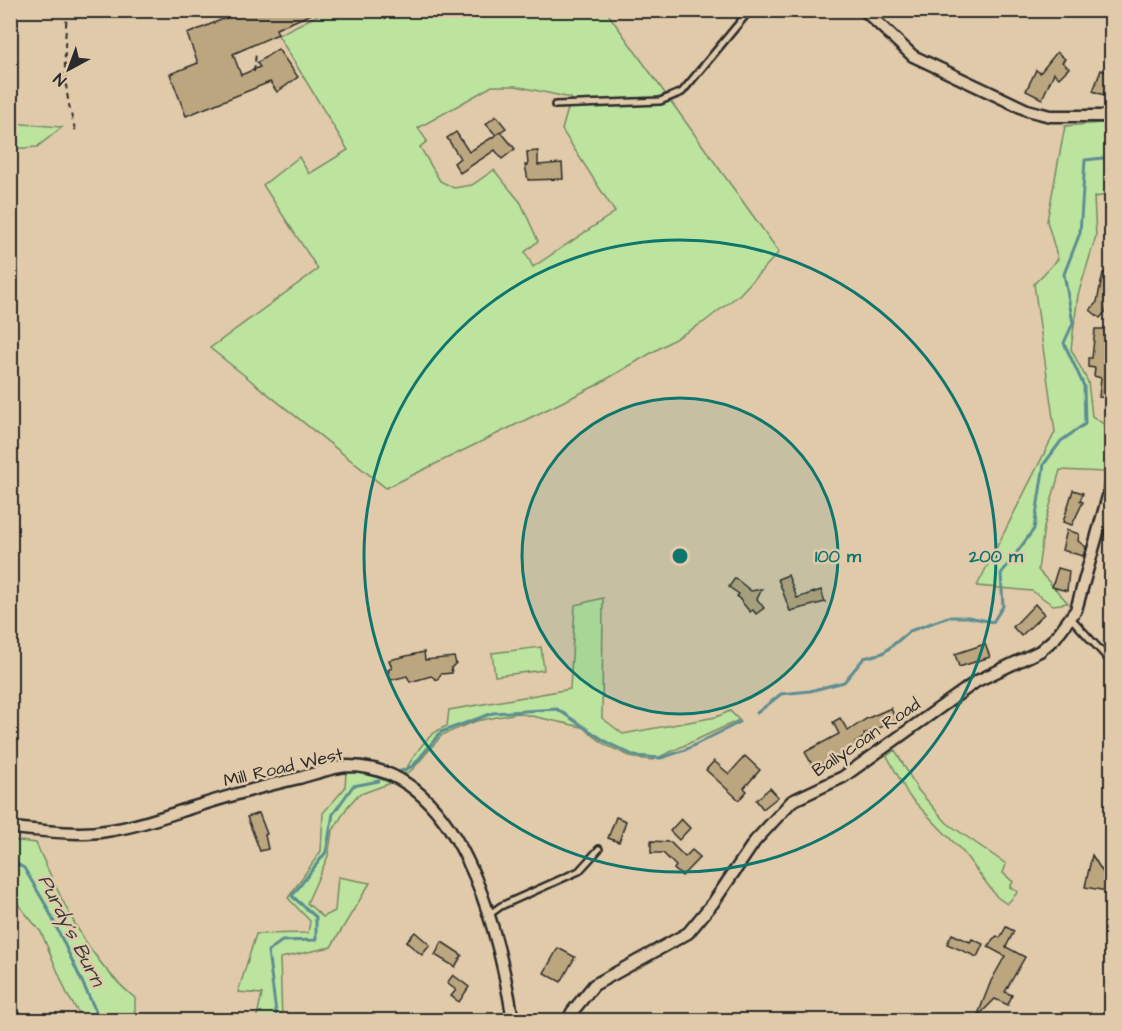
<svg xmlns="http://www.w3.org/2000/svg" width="1122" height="1031" font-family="'Architects Daughter',sans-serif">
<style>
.green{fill:#bde49e;stroke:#748864;stroke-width:1.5;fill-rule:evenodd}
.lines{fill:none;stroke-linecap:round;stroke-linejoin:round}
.stream{stroke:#5d8d92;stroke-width:3}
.building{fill:#bca67f;stroke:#2b2b2b;stroke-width:1.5}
.lane-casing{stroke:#2b2b2b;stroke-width:10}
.street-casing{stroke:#2b2b2b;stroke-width:15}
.path{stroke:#2b2b2b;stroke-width:2;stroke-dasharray:6 4.5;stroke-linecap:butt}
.lane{stroke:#e1caaa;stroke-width:5}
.street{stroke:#e1caaa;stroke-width:10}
.ring{fill:none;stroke:#0f766e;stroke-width:3}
.labels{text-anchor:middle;stroke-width:5;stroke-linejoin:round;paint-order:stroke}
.street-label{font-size:18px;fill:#2b2b2b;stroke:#e1caaa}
.water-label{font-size:20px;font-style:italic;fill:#333b3c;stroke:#e1caaa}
.centre{fill:#0f766e;stroke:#e1caaa;stroke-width:3}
.ring-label{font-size:18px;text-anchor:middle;font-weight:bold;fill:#0f766e;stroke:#e1caaa;stroke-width:5;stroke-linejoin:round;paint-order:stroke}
</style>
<rect width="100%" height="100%" fill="#e1caaa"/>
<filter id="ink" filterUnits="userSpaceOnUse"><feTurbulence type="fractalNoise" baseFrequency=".0167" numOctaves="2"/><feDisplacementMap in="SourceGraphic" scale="12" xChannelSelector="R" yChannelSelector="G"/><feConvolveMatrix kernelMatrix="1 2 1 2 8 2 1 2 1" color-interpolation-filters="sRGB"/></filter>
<g filter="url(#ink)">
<g class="green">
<path d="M326,11H606L779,252L740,294L704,322L595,386L386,488L210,348L318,269L263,185L299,157L309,174L348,150L278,35ZM492,86H516L571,98L562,130L615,212L533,267L525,252L538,241L521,203L494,170L472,185L454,188L440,181L420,147L427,141L418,128Z"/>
<path d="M11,123L62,127L37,147L11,149Z"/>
<path d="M1102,123L1111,132V183L1108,195L1094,197L1096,236L1078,295L1071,349L1088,382L1092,416L1111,429V447L1105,472L1060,470L1044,527L1038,570L1068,603L1053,605L1032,591L977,586L1055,432L1034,284L1058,259L1047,221L1065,126Z"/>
<path d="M603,598L602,718L623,734L716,717L730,711L739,720L653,760L634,758L606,745L582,727L518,713L476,721L442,735L413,769L403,776C411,758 428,732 447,726L449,710L570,689L575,605Z"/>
<path d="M541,647L544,670L495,676L492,653Z"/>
<path d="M895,750L918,790L947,823L1006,864L1003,873L1013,882L1010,887L1018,892L1007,904L997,897L963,852L909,796L887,756Z"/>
<path d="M353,772L373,776L391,783L358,795L348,806L332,832L328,856L307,903L323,917L335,911L338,877L370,883L331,947L280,958L282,1020H256L262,994L238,992L256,934L308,933L310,921L288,898L321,851L323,813L345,788L346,773Z"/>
<path d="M11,840L36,843C61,900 87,959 135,998V1010L130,1020H83L68,996L41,932L11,896Z"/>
</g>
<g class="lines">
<g class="stream">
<path d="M757,713L781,694L810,691L844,682L864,658L883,653L910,631L948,617H968L993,622L1003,606L1001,574L1034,529L1044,464L1061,441L1085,424L1084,386L1064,343L1073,323L1064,274L1080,233L1085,160L1112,157"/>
<path d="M399,772L413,766L441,732L493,713L557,709L608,743L635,756L661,758L685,750L740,722"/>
<path d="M10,860L24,868L47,907L100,1020"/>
<path d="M277,1020L268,951L282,941L316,940V917L292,896L326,852L333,814L353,786L379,781"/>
</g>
</g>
<g class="building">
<path d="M245,10H321L276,29L278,34L233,54L241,75L260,67L257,63L278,49L298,77L277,92L270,82L186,116L170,74L198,63L187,34Z"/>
<path d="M1057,52L1065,59L1062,62L1069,68L1059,78L1054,73L1042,99L1026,91L1036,70L1040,73Z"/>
<path d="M1101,70L1112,74L1110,91L1105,89L1103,95L1093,91Z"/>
<path d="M496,116L506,128L497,134L501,132L515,149L502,159L495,150L460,173L454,163L460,158L447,138L456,132L469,152L496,135L486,124Z"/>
<path d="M538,151V165L562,163L563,179L528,180L525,165H528L527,152Z"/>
<path d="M1103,273L1112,275V288L1107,310L1100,318L1090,310L1097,302Z"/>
<path d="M1095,329H1107V341H1112V398L1099,397L1101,378L1094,376L1095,368L1088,367V358H1092Z"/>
<path d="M1073,490L1083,493L1080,501L1083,502L1072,525L1063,522Z"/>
<path d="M1067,530L1079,534L1078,541L1086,547L1083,556L1062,550Z"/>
<path d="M1058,568L1069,571L1067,591L1052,587Z"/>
<path d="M788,575L797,598L821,590L825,602L790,611L778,579Z"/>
<path d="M735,578L751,591L762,589L757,599L764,608L756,614L753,610L750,612L737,596L739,594L729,587Z"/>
<path d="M1035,604L1044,614L1021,636L1013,627Z"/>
<path d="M985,644L990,657L959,667L955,654Z"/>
<path d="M424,652L425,660L454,657L456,663L451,668L452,673L441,674L437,680L431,676L410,682L407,676L391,680L388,670L392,668L389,660Z"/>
<path d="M891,708L896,721L864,734L865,737L855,743L857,747L814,768L805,752L839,734L833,722L840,718L848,731L866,719Z"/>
<path d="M745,756L760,770L744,788L747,791L739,800L706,770L714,761L729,774Z"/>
<path d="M770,788L778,797L763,809L756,800Z"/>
<path d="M259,813L267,834L265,835L268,849L260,851L247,817Z"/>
<path d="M616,817L626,821L619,842L608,838Z"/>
<path d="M681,819L690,828L679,840L670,831Z"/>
<path d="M651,841L670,842L685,857L692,850L700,857L682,876L674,869L676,866L663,853H651Z"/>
<path d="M1092,855L1112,887V892L1085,887Z"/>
<path d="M1006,927L1014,931L1006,947L1025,957L1005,992L1012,995L1008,1005L995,999L977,1017L991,981L1005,956L988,947L993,939L997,936L1000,938Z"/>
<path d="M415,932L430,945L422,955L406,942Z"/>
<path d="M952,934L970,942L972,939L983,944L977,957L947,944Z"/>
<path d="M442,942L462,955L455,967L435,955Z"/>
<path d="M558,948L575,957L561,982L544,973Z"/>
<path d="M453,975L469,987L459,1002L451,996L456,990L447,983Z"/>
</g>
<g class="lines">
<defs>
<g id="lane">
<path d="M555,105L660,101L682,92L750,10"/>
<path d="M1071,618L1112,663"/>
<path d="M490,914L501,906L579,871L599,849"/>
</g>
<g id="street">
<path d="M864,10L913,56L1027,110L1050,116H1112"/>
<path d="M10,828C42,830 75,836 106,831C136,827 165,816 194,807C229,796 264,786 299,778C314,774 332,767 348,766C461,766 499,934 513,1020"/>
<path d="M568,1020L572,1012L594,985L688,933L713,903L755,841L792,801L843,777L977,681L1040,651L1055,638L1076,610L1112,482"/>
</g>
</defs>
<use href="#lane" class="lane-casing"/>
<use href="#street" class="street-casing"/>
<g class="path">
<path d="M67,10C64,57 62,87 76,132"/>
<path d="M254,72L256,53"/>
</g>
<use href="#lane" class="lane"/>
<use href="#street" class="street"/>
</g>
</g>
<circle cx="680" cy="556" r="158" fill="#0f766e" fill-opacity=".12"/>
<g class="ring">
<circle cx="680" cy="556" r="158"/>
<circle cx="680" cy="556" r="316"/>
</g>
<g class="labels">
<g class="street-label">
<text transform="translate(866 737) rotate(-34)" y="6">Ballycoan Road</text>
<text transform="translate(283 767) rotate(-13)" y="6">Mill Road West</text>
</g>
<g class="water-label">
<text transform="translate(72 930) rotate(63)" y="7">Purdy's Burn</text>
</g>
</g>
<circle cx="680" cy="556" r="9" class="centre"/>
<g class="ring-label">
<text x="838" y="562">100 m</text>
<text x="996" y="562">200 m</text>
</g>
<rect width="1122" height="1031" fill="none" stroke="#e1caaa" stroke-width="36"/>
<rect x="18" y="18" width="1086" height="995" fill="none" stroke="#2b2b2b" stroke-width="2" filter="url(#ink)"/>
<g transform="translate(69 69) rotate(221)" stroke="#e1caaa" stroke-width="4.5" paint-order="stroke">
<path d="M0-4.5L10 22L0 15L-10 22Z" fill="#2b2b2b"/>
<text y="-9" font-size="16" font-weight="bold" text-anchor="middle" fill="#2b2b2b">N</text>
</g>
</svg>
